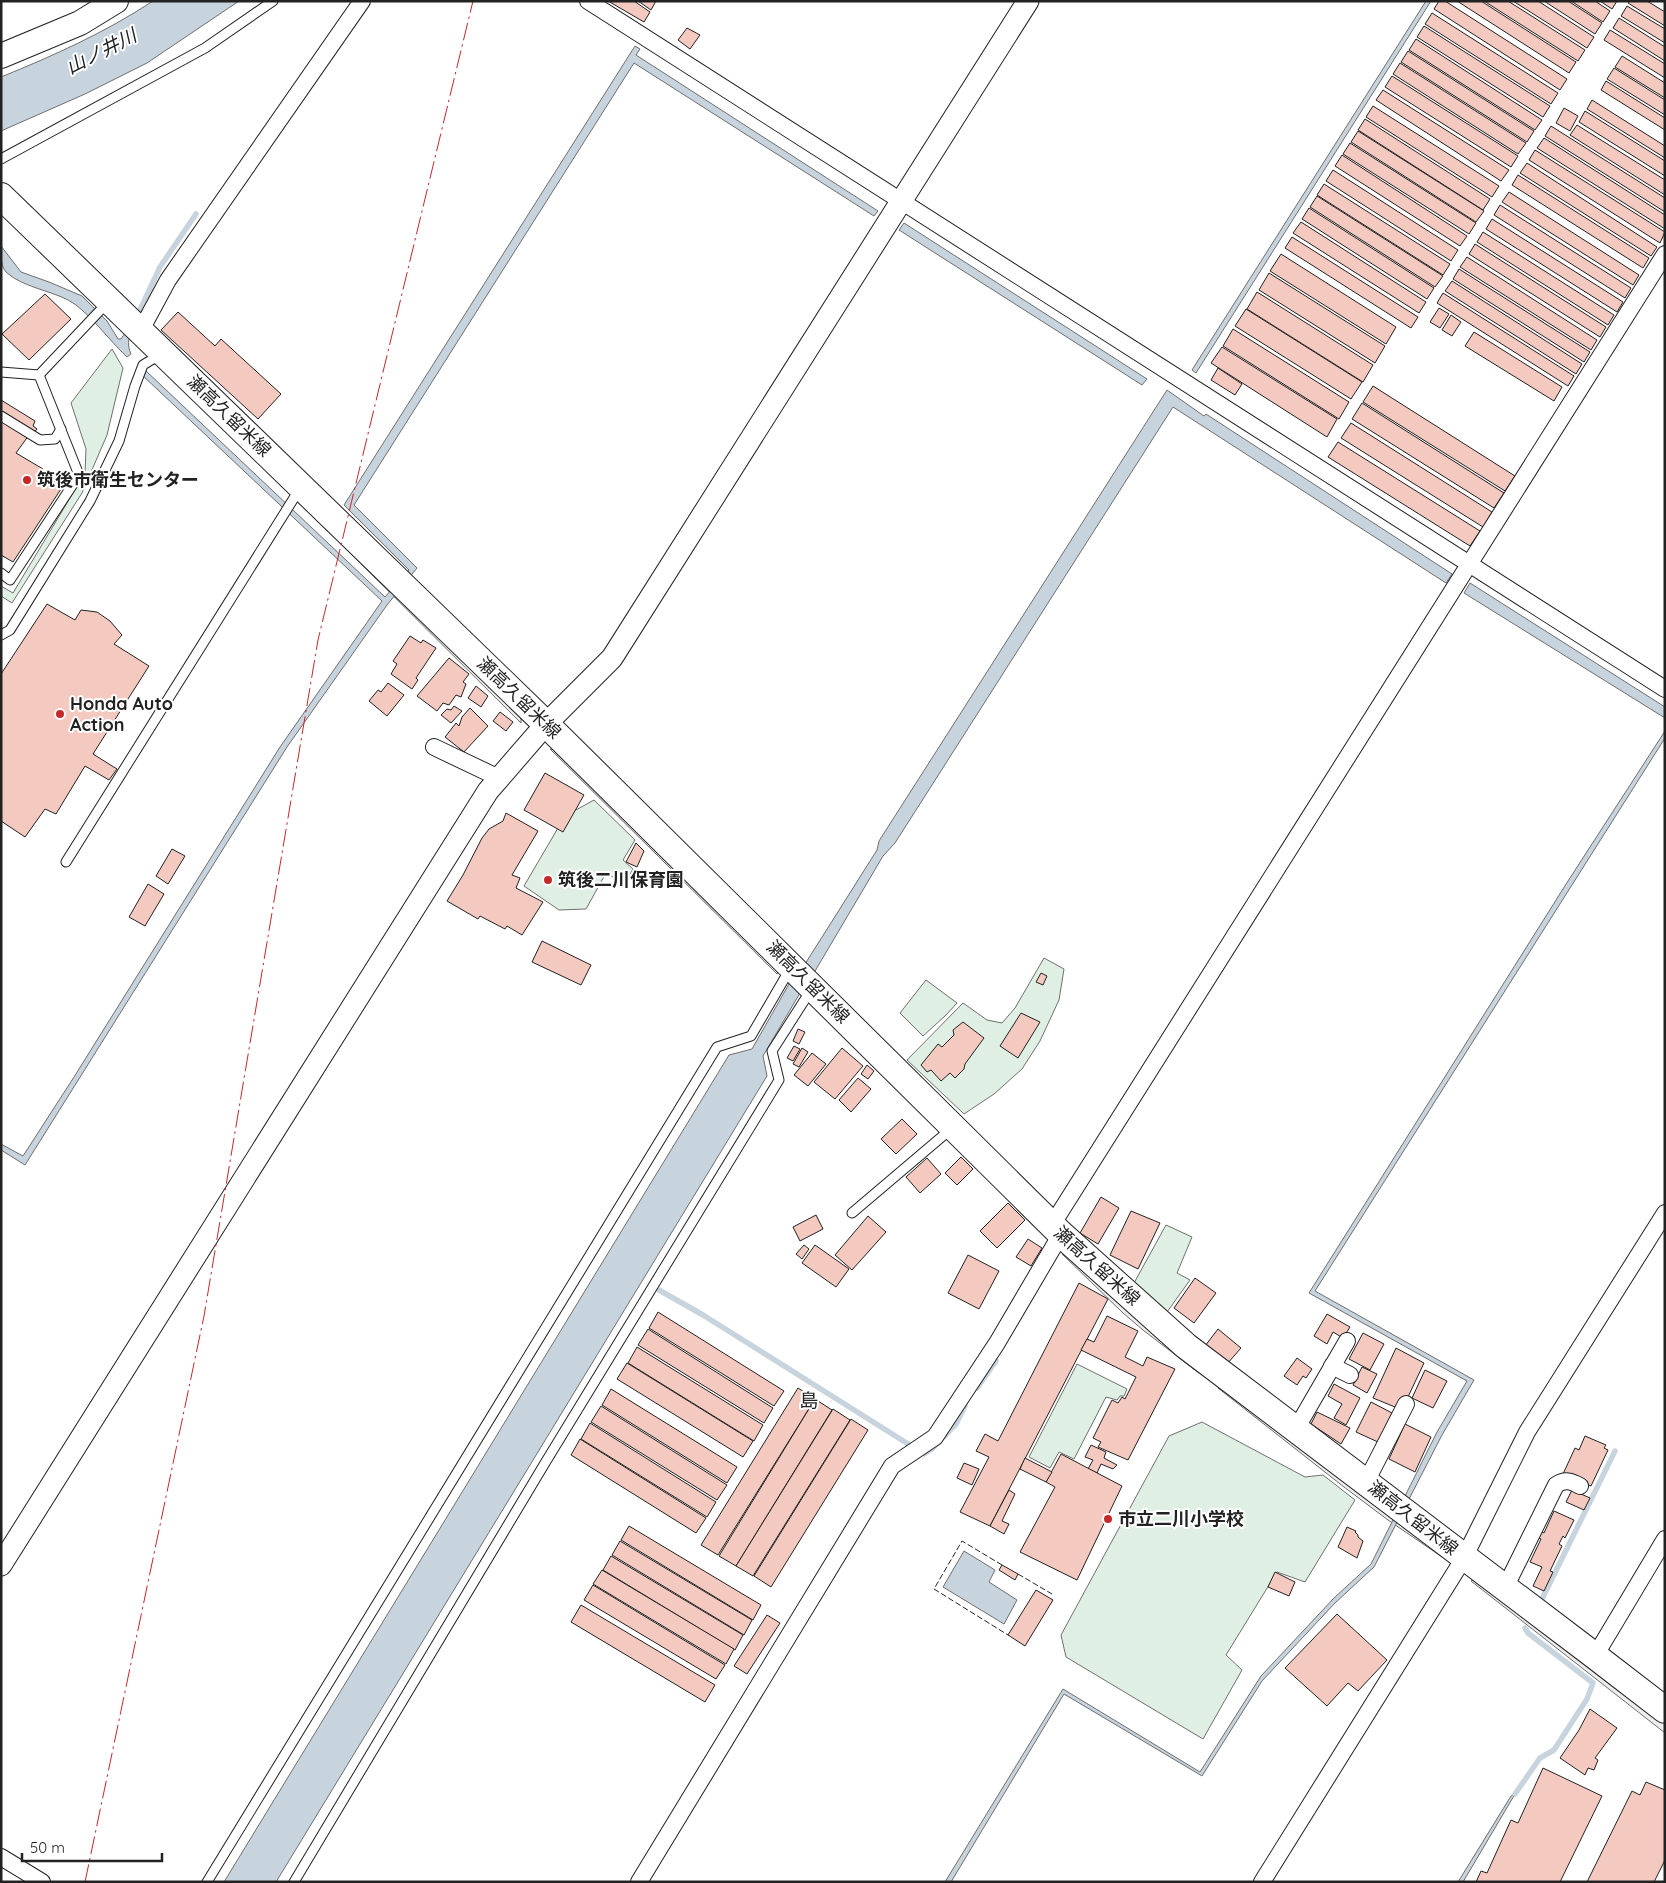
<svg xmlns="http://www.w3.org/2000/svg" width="1666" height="1883" font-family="Quicksand,'Noto Sans JP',sans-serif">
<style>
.green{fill:#e0efe3;stroke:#6f6f6f}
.parking{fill:#ededed;stroke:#6f6f6f}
.water{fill:#c7d3dd;stroke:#6f6f6f}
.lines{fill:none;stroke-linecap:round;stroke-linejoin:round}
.stream{stroke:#c7d3dd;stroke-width:5.5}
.building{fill:#f3c9c0;stroke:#222}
.service-casing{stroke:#222;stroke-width:11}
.minor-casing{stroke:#222;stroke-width:18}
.tertiary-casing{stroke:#222;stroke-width:23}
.secondary-casing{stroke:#222;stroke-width:26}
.primary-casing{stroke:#222;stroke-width:28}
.service{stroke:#fff;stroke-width:9}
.minor{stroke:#fff;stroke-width:16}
.tertiary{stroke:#fff;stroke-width:21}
.secondary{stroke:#fff;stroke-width:24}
.primary{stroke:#fff;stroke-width:26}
.fence{stroke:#222;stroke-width:1;stroke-dasharray:6 2.5;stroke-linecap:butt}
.power{stroke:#c62828;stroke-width:1;stroke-dasharray:18 4 2.5 4;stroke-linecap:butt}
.poi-dot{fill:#c62828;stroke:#fff;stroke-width:2}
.labels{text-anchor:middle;stroke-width:4;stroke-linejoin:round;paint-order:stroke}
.street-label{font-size:18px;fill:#222;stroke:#fff}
.poi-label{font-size:18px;font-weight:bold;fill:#222;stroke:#fff;text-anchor:start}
.water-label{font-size:19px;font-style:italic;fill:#222;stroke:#fff}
.neighbourhood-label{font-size:19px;fill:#222;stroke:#fff}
</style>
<rect width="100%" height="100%" fill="#fff"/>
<g class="green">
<path d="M112,349L123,368L107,435L82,493L12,603L1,596V586L13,593L85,473L86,449L71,403Z"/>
<path d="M594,800L635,840L623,860L633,869L625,884L606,873L586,909L559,910L524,886L565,816Z"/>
<path d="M1044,958L1064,969L1059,1000L1040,1041L1022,1069L994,1094L964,1114L907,1060L963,1003L987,1020L1002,1023L1015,1008Z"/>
<path d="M926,980L957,1003L946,1015L923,1036L900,1013Z"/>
<path d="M1166,1225L1192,1237L1177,1273L1190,1280L1167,1312L1134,1283Z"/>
<path d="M1077,1364L1127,1389L1124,1396H1120L1117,1400L1106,1397L1074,1459L1059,1452L1050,1468L1029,1457Z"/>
<path d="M1202,1422L1305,1477L1323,1475L1355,1500L1305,1582L1277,1572L1226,1655L1242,1670L1203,1739L1066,1657L1061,1635L1169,1436Z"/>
</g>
<g class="parking">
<path d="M152,360L521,715V723L337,540Z"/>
<path d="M550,749L557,750L779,971L777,974Z"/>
<path d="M1065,1252L1200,1370L1199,1373L1143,1330L1123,1313L1062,1254Z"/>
<path d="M1221,1386L1445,1556V1559L1388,1520L1344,1487L1218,1388Z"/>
<path d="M1474,1579L1665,1722V1733L1471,1581Z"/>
</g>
<g class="water">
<path d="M153,1H239L147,63L85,94L1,131V77C53,56 106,32 153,1Z"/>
<path d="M1426,1H1431L1196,373L1192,370Z"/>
<path d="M635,46L640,49L636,55L878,211L874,216L634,63L354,505L417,568L387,605L287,747L25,1165L1,1150V1144L23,1156L74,1077L280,747L382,601L141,374L145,370L385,597L409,570L344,505Z"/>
<path d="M904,223L1147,379L1142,385L899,230Z"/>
<path d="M1,246L21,272L49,282L82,296L107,321L118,339H121L140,310C137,326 123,337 131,354L127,357C109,340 95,320 76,305C58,291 24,289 6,272C0,265 1,255 1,246Z"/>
<path d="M1167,390L1204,416L1206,414L1452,574L1446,583L1173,407L895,843L883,856L805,988L800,993L763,1056L767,1076L276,1882H224L729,1055L752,1049L789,984L805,964L877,850L879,841Z"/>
<path d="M1470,583L1665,707V718L1464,593Z"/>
<path d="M1665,731V738L1315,1291L1474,1380L1442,1435L1374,1567L1335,1603L1262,1681L1202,1776L1064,1694L951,1882H945L1063,1689L1200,1772L1261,1676L1334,1598L1371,1564L1437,1432L1467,1381L1309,1293L1568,881Z"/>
<path d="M964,1551L995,1570L989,1582L1017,1600L1004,1624L943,1587Z"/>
<path d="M1515,1794L1463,1882H1458L1511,1796Z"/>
</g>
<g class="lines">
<g class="stream">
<path d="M140,310L160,267L196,214"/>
<path d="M659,1290L703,1315L924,1454L932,1449L956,1424L965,1406"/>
<path d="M977,1388L996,1361"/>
<path d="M1540,1603L1615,1451"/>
<path d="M1515,1794L1540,1758L1554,1750L1587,1699L1593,1683L1528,1633L1525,1628"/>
</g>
</g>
<g class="building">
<path d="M608,1H634L650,12L644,22Z"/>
<path d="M638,1H656L651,10Z"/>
<path d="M1439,1H1445L1567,79L1560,90L1434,9Z"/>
<path d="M1457,1H1481L1576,62L1569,73Z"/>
<path d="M1484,1H1508L1585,50L1578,61Z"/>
<path d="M1513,1H1538L1594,37L1587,48Z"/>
<path d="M1544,1H1568L1602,23L1595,34Z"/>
<path d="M1571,1H1595L1610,11L1603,22Z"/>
<path d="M1600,1H1617L1612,9Z"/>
<path d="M1630,1H1647L1665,12V26L1628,3Z"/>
<path d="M1627,6L1665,29V43L1621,16Z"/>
<path d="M1432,13L1558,93L1551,104L1425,24Z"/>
<path d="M1619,18L1665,47V61L1613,28Z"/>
<path d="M1424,26L1550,106L1543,117L1417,37Z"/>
<path d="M687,28L700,35L690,49L678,40Z"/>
<path d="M1610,30L1665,64V78L1604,40Z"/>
<path d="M1416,39L1542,120L1535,130L1409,50Z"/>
<path d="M1408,51L1534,131L1527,142L1401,62Z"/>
<path d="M1622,56L1665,83V98L1615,67Z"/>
<path d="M1400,63L1526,143L1518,154L1393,74Z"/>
<path d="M1614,68L1665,100V115L1607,79Z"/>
<path d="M1392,76L1518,156L1511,167L1385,87Z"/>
<path d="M1606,81L1665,118V130L1601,90Z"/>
<path d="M1383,90L1509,170L1501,181L1376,100Z"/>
<path d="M1592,100L1665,146V158L1587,109Z"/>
<path d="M1373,106L1499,186L1492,197L1366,117Z"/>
<path d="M1564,108L1578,116L1570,131L1556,123Z"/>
<path d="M1585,111L1665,161V176L1579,122Z"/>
<path d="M1365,119L1490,199L1483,210L1358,130Z"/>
<path d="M1577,125L1665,180V195L1570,135Z"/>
<path d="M1551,126L1665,198V212L1545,136Z"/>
<path d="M1358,131L1484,211L1476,222L1351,142Z"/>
<path d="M1544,138L1665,215V229L1537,148Z"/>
<path d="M1350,143L1476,223L1469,234L1343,154Z"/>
<path d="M1535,150L1665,232L1660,243L1529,160Z"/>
<path d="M1342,155L1467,236L1460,246L1335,166Z"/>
<path d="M1527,163L1657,247L1651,256L1520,173Z"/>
<path d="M1333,170L1458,250L1451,261L1326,181Z"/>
<path d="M1518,175L1649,258L1643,268L1512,185Z"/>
<path d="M1324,184L1450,264L1443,275L1317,195Z"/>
<path d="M1509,192L1639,275L1633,285L1502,202Z"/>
<path d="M1317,196L1443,276L1435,287L1310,207Z"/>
<path d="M1500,205L1631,288L1625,298L1494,215Z"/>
<path d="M1309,208L1434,288L1427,299L1302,219Z"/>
<path d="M1492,219L1623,302L1617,312L1486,229Z"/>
<path d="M1301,222L1426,302L1419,313L1293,233Z"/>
<path d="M1483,232L1614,315L1608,325L1477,242Z"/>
<path d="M1292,237L1418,317L1411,328L1285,248Z"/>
<path d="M1475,244L1606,327L1600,337L1469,254Z"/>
<path d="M1281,254L1396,327L1386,344L1270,271Z"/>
<path d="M1467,257L1597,340L1591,350L1460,267Z"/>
<path d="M1459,269L1590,352L1584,362L1453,279Z"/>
<path d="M1269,273L1385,346L1375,363L1259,290Z"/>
<path d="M1452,281L1582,364L1576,374L1445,291Z"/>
<path d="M1257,292L1373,365L1363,382L1247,309Z"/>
<path d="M1443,293L1574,376L1568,386L1437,303Z"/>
<path d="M45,294L71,319L29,360L2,334Z"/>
<path d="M1439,308L1449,314L1440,328L1430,322Z"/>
<path d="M1246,309L1362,382L1351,399L1235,326Z"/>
<path d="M178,312L215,346L221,339L281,394L258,419L161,330Z"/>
<path d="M1451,315L1461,322L1452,336L1442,330Z"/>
<path d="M1233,329L1349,402L1339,419L1223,346Z"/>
<path d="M1474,332L1562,387L1554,401L1465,346Z"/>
<path d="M1222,347L1337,419L1327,437L1211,363Z"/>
<path d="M1218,368L1242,384L1235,395L1211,380Z"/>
<path d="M1373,386L1515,476L1505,491L1363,402Z"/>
<path d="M1,400L35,421L33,426L37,429L31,436L29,435L16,453L43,469L40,474L63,486L13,562L1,555Z"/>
<path d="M1362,403L1504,493L1494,508L1352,419Z"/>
<path d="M1351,423L1492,512L1483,527L1341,438Z"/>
<path d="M1338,442L1480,531L1470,546L1328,457Z"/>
<path d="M47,604L75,620L81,610L97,612L110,621L122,635L114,644L149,666L93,754L117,769L109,780L85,766L56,814L45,809L25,837L1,821V674Z"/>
<path d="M410,636L421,643L423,640L436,648L416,678L418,680L412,689L391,674L397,664L393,661Z"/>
<path d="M449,658L469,674L463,682L466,684L461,697L456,695L449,705L443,703L437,711L417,696Z"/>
<path d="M388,683L404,695L387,716L369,701L378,690L381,692Z"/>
<path d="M476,686L488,696L481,707L468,698Z"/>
<path d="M454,706L462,711L451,723L441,715L447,709L451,710Z"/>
<path d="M470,708L488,726L464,752L445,737L456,723L459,726L462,717Z"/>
<path d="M500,712L513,722L506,731L493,721Z"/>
<path d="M545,773L584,795L563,832L524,810Z"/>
<path d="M506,813L538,831L512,875L520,878L516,888L543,902L522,935L507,926L505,929L480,916L478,919L447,901L463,875L482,838L489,829L503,821Z"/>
<path d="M636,843L644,851L637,867L626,862Z"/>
<path d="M172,849L185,856L168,884L156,876Z"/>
<path d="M148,884L164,894L145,926L129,917Z"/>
<path d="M542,941L591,965L581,985L532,962Z"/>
<path d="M1041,973L1047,976L1043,985L1036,982Z"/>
<path d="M1021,1013L1040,1022L1018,1058L1000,1046Z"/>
<path d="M963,1022L984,1038L965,1064L964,1069L955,1078L950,1073L941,1081L931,1070L927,1072L921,1065L938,1044L942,1047L954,1035L953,1030Z"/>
<path d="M798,1029L805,1032L799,1044L793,1041Z"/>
<path d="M794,1046L800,1049L793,1061L787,1058Z"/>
<path d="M802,1048L808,1052L799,1067L793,1064Z"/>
<path d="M842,1048L863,1066L835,1099L814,1082Z"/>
<path d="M812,1053L826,1064L808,1086L794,1075Z"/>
<path d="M867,1065L874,1071L868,1079L861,1074Z"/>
<path d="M858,1078L871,1089L851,1112L839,1100Z"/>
<path d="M902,1119L917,1134L896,1154L881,1139Z"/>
<path d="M961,1157L973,1169L957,1185L945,1173Z"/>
<path d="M927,1158L941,1174L920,1193L906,1177Z"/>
<path d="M1101,1197L1119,1208L1098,1244L1080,1233Z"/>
<path d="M1008,1203L1025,1220L997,1248L980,1231Z"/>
<path d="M1131,1211L1160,1223L1138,1269L1110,1255Z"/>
<path d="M816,1215L823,1229L800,1241L793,1227Z"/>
<path d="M868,1216L886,1232L852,1270L835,1255Z"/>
<path d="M1028,1239L1042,1248L1031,1266L1016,1257Z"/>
<path d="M804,1245L809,1249L802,1259L796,1254Z"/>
<path d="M815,1245L849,1269L836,1287L802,1263Z"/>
<path d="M968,1255L999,1271L979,1309L948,1293Z"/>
<path d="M1195,1278L1216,1293L1194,1323L1174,1308Z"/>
<path d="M1079,1283L1108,1299L990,1526L960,1512L989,1457L976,1451L985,1434L998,1441Z"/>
<path d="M658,1312L784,1391L774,1406L649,1328Z"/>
<path d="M1327,1314L1350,1327L1343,1338L1333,1332L1327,1344L1314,1336Z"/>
<path d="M1107,1316L1138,1331L1125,1357L1143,1366L1147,1357L1175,1369L1128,1460L1098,1447L1101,1442L1093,1438L1112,1400L1118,1403L1122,1397L1125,1399L1136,1377L1081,1350L1087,1339L1094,1342Z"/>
<path d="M648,1329L773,1408L764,1423L638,1345Z"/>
<path d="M1218,1329L1241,1348L1227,1364L1205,1346Z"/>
<path d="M1363,1333L1384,1344L1370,1370L1349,1359Z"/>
<path d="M637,1347L763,1425L754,1441L628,1363Z"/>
<path d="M1396,1348L1424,1363L1407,1399L1395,1407L1373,1398Z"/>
<path d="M1297,1358L1312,1369L1306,1378L1303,1376L1297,1385L1284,1376Z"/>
<path d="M627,1363L753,1441L743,1457L617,1379Z"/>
<path d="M1362,1367L1377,1374L1367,1393L1353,1385Z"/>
<path d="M1425,1370L1447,1381L1433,1408L1412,1398Z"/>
<path d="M1334,1384L1360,1398L1346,1425L1334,1418L1342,1404L1328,1396Z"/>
<path d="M798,1388L815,1399L718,1555L701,1545Z"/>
<path d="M611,1389L737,1467L727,1483L602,1405Z"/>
<path d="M815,1399L832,1410L736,1566L719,1556Z"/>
<path d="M1371,1402L1392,1413L1378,1442L1356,1432Z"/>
<path d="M601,1406L727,1485L717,1500L591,1422Z"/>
<path d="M833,1409L850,1420L753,1576L736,1566Z"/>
<path d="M1317,1412L1350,1428L1341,1444L1311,1424Z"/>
<path d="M851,1419L868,1430L771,1587L754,1576Z"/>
<path d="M590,1423L716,1502L707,1517L581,1439Z"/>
<path d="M1405,1424L1431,1437L1415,1472L1389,1459Z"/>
<path d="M1585,1436L1606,1445L1604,1448L1608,1450L1591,1486L1563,1474L1575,1448L1579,1450Z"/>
<path d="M580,1439L706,1518L696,1533L571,1455Z"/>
<path d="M1091,1445L1106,1452L1104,1458L1117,1465L1113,1469L1101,1464L1097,1473L1088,1469L1093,1460L1085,1457Z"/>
<path d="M1061,1454L1122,1486L1077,1580L1020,1552L1055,1487L1046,1482Z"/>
<path d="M1025,1458L1052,1472L1046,1482L1020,1469Z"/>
<path d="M964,1463L979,1469L972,1485L957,1478Z"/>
<path d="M1009,1490L1015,1494L1002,1521L1009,1524L1004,1534L990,1526Z"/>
<path d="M1572,1490L1590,1498L1584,1510L1566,1502Z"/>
<path d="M1554,1511L1574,1520L1565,1538L1563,1536L1559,1544L1562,1546L1550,1571L1553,1572L1544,1591L1533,1586L1542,1567L1530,1562L1541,1539L1535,1536L1539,1530L1544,1533Z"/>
<path d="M629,1526L761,1605L753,1620L621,1540Z"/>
<path d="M1347,1527L1356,1531L1355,1532L1358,1535V1537L1363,1541L1357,1558L1338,1547Z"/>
<path d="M620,1541L752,1620L744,1635L612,1555Z"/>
<path d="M611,1556L743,1635L735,1650L603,1570Z"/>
<path d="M1002,1565L1018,1574L1015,1580L999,1570Z"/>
<path d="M602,1570L734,1649L726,1664L593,1584Z"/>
<path d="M1275,1572L1295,1582L1289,1596L1268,1587Z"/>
<path d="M593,1585L725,1665L716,1679L584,1600Z"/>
<path d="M1036,1590L1053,1600L1025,1646L1008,1635Z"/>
<path d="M581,1605L715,1685L705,1702L571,1622Z"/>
<path d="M1337,1614L1387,1660L1358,1691L1348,1683L1327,1706L1285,1668Z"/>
<path d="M767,1615L780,1623L747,1674L734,1666Z"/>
<path d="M1590,1709L1617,1728L1595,1758L1598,1760L1594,1770L1588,1768L1585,1775L1560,1758L1579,1730Z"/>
<path d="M1543,1768L1602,1796L1560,1882H1476L1481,1871L1487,1873L1511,1820L1518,1823Z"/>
<path d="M1646,1782L1665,1790V1860L1654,1882H1587L1632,1791L1640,1795Z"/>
</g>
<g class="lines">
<defs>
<g id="service">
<path d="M1,159L205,48L273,1"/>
<path d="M1,372L39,375"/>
<path d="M39,375L108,302"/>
<path d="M1,416L40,440L55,439L61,429"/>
<path d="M1,573L10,580L79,475L39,375"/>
<path d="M1,635L10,630L90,501L119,441L135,386L143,365L161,354"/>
<path d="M66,862L299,490"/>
<path d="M852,1213L951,1129"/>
<path d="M207,1882L717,1047L751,1036L790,969"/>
<path d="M294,1882L545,1463L779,1080L772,1051L811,990"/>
</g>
<g id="minor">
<path d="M588,1L1665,689"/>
<path d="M141,330L168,280L362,1"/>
<path d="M434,747L499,778"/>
<path d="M1052,1225L1665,254"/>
<path d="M1332,1366L1350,1375"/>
<path d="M1296,1429L1347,1341"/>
<path d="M1366,1482L1406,1404"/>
<path d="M1505,1588L1556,1485C1565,1479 1571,1481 1580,1486"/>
<path d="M1595,1656L1665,1539"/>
<path d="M1,1857L42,1882"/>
<path d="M639,1882L892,1466L935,1437L997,1343L1061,1234"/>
<path d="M1262,1882L1464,1558L1527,1432L1665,1213"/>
</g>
<path id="tertiary" d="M1,1565L488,791L546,724L612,658L1028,1"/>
<path id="secondary" d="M1,56L80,23L116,1"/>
<path id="primary" d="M1,196L546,724L1061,1234L1186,1346L1595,1656L1665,1710"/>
</defs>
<use href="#service" class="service-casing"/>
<use href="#minor" class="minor-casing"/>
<use href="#tertiary" class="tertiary-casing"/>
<use href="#secondary" class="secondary-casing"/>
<use href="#primary" class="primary-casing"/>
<use href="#service" class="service"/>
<use href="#minor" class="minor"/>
<use href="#tertiary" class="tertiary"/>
<use href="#secondary" class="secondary"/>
<use href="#primary" class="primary"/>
<g class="fence">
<path d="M1002,1565L962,1541L934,1589L1008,1635"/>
<path d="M1018,1574L1052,1594"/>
</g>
<path class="power" d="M85,1882L204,1316L318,640L473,1"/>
</g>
<g class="poi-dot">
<circle cx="27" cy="480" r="5"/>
<circle cx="60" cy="714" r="5"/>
<circle cx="548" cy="880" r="5"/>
<circle cx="1108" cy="1519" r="5"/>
</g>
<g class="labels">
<g class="street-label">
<text transform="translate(229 416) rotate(44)" y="6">瀬高久留米線</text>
<text transform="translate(519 698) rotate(44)" y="6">瀬高久留米線</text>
<text transform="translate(808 982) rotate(45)" y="6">瀬高久留米線</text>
<text transform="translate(1097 1266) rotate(42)" y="6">瀬高久留米線</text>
<text transform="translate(1413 1518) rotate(38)" y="6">瀬高久留米線</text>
</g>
<g class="poi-label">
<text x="37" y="486">筑後市衛生センター</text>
<text x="70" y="710">Honda Auto<tspan x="70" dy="21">Action</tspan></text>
<text x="558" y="886">筑後二川保育園</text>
<text x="1118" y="1525">市立二川小学校</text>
</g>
<g class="water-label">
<text transform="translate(101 51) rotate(-27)" y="7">山ノ井川</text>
</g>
<g class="neighbourhood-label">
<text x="809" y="1407">島</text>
</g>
</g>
<rect width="1666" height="1883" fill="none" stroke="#222222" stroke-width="5"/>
<path d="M22 1853v8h140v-8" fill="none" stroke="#222222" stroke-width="2.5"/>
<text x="30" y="1853" font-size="15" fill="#222222" stroke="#ffffff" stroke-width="4" paint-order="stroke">50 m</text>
</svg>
